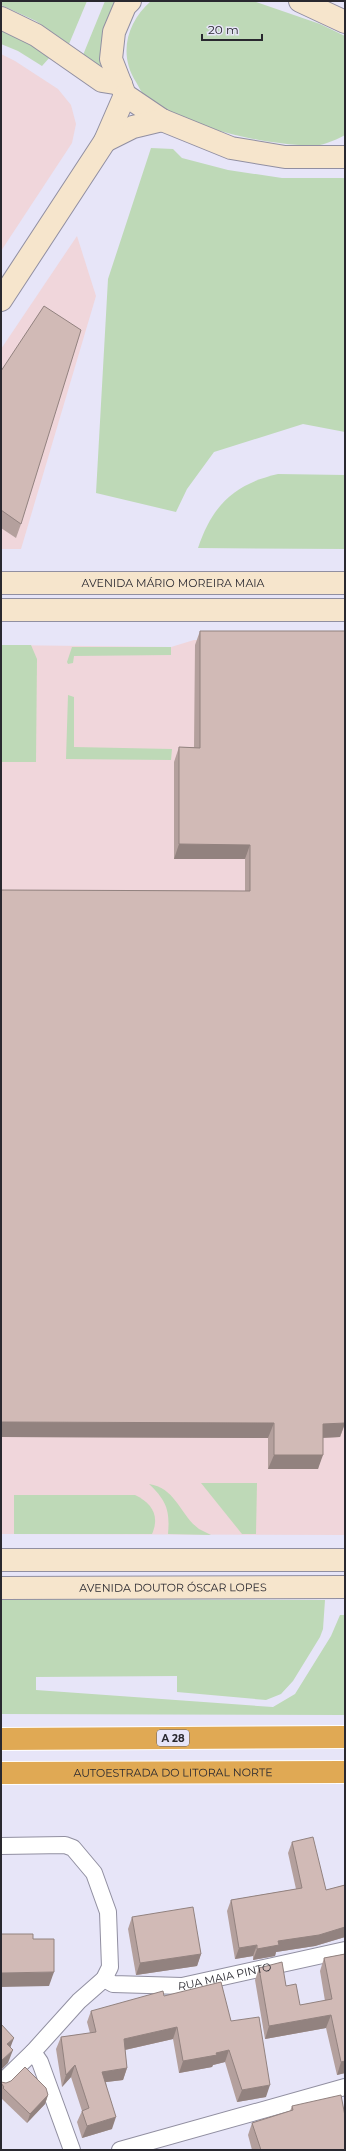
<svg xmlns="http://www.w3.org/2000/svg" width="346" height="2151" font-family="Montserrat,sans-serif">
<style>
.commercial{fill:#f0d6db}
.green{fill:#bed9b7}
.lines{fill:none;stroke-linecap:round;stroke-linejoin:round}
.street-casing{stroke:#918fa1;stroke-width:18}
.secondary-casing{stroke:#918fa1;stroke-width:24}
.highway-casing{stroke:#fff;stroke-width:24}
.street{stroke:#fff;stroke-width:16}
.secondary{stroke:#f6e5cc;stroke-width:22}
.highway{stroke:#e0a954;stroke-width:22}
.wall{fill:#b4a09d}
.shaded-wall{fill:#92827f}
.building{fill:#d1bab6;stroke:#92827f}
.labels{text-anchor:middle;stroke-width:3.5;stroke-linejoin:round;paint-order:stroke}
.shield{fill:#e7e5f8;stroke:#62616b;stroke-width:1}
.shield-label{font-size:10px;font-weight:bold;fill:#29282f}
.street-label{font-size:11px;fill:#29282f;stroke:#e7e5f8}
</style>
<rect width="100%" height="100%" fill="#e7e5f8"/>
<g class="commercial">
<path d="M1,54L15,61L58,89L71,105L76,124L72,143L1,251Z"/>
<path d="M77,236L96,296L21,549H1V349Z"/>
<path d="M194,640L345,641V1535L1,1534V645L171,647Z"/>
</g>
<g class="green">
<path d="M1,1H87L69,44L36,21L1,5Z"/>
<path d="M105,1H118C100,23 102,46 107,71L83,55Z"/>
<path d="M151,1H253L320,24L345,36V135C338,139 328,143 320,145C313,147 305,145 299,145C254,142 182,126 146,97C142,94 139,87 136,82C118,54 127,22 151,1Z"/>
<path d="M1,29L22,39L50,57L42,66L18,51L1,44Z"/>
<path d="M151,148L173,149L182,158L228,170L282,178H345V432L303,424L214,452L187,489L176,512L96,493L108,279Z"/>
<path d="M278,474L345,475V549L198,548C212,506 234,484 278,474Z"/>
<path d="M1,645H31L37,659L36,762H1Z"/>
<path d="M72,647H171V655L74,656L73,663L68,664L67,662Z"/>
<path d="M68,695L74,697V747L172,749L171,760L66,759Z"/>
<path d="M201,1483H257L256,1534H242Z"/>
<path d="M149,1484C176,1488 180,1515 199,1529C203,1531 207,1533 211,1535L168,1534C170,1511 167,1501 149,1484Z"/>
<path d="M14,1495H135C152,1503 160,1516 152,1534H14Z"/>
<path d="M1,1599L325,1600L323,1629L320,1637L293,1681L281,1694L266,1700L177,1692V1676L36,1677V1690L273,1707L295,1694L331,1636L340,1615H345V1715L1,1714Z"/>
</g>
<g class="lines">
<defs>
<g id="street">
<path d="M1,1846L65,1845L73,1848L94,1873L108,1912L110,1967L104,1979L79,2001L33,2052L1,2083"/>
<path id="s1" d="M104,1979L113,1984L182,1986L345,1950"/>
<path d="M33,2052L40,2062L72,2150"/>
<path d="M120,2150L345,2087"/>
</g>
<g id="secondary">
<path d="M130,1L125,6L114,32L111,59L125,95L162,120L231,148L285,157H345"/>
<path d="M300,1L345,22"/>
<path d="M1,18L36,35L102,81L121,84"/>
<path d="M105,141L133,127L162,120"/>
<path d="M1,300L105,141L125,95"/>
<path id="s2" d="M1,583H345"/>
<path d="M1,610H345"/>
<path d="M1,1560H345"/>
<path id="s3" d="M1,1588L345,1587"/>
</g>
<g id="highway">
<path d="M1,1739L345,1737"/>
<path id="s4" d="M1,1773L345,1772"/>
</g>
</defs>
<use href="#street" class="street-casing"/>
<use href="#secondary" class="secondary-casing"/>
<use href="#highway" class="highway-casing"/>
<use href="#street" class="street"/>
<use href="#secondary" class="secondary"/>
<use href="#highway" class="highway"/>
</g>
<g class="wall">
<path d="M1,371L21,524L16,538L1,528Z"/>
<path d="M200,631H345V1424L340,1437L323,1438L318,1469H268V1438L1,1437V890L245,891V859H174V762L179,747H194L195,645Z"/>
<path d="M292,1842L326,1890L345,1885V1937L315,1946L276,1952L275,1956L253,1960V1956L235,1959L227,1911L231,1900L296,1889L288,1853Z"/>
<path d="M132,1917L201,1954L197,1966L136,1975L128,1929Z"/>
<path d="M345,1954V2073L337,2075L326,2028L265,2039L255,1980L259,1968L286,1986L300,2005L325,2001L320,1971L324,1958Z"/>
<path d="M164,1996L231,2021L266,2097L237,2102L225,2062L213,2065L212,2067L179,2073L173,2039L125,2050L127,2068L123,2080L106,2082L112,2129L82,2138L77,2122L82,2111L71,2077L62,2087L56,2049L61,2037L90,2033L87,2022L91,2011Z"/>
<path d="M1,2082L48,2095L45,2104L27,2123L1,2098Z"/>
<path d="M292,2106L345,2150H252L248,2135L252,2123L290,2111Z"/>
</g>
<g class="shaded-wall">
<path d="M179,844L250,845L245,859H174Z"/>
<path d="M1,1422L274,1423L268,1438L1,1437Z"/>
<path d="M345,1423L340,1437L318,1438L323,1424Z"/>
<path d="M274,1455H323L318,1469H268Z"/>
<path d="M345,1927V1937L315,1946L276,1952L275,1956L253,1960L257,1949L278,1941Z"/>
<path d="M257,1945L253,1956L235,1959L239,1948Z"/>
<path d="M201,1954L197,1966L136,1975L140,1963Z"/>
<path d="M54,1972L49,1986L1,1987V1973Z"/>
<path d="M331,2015L326,2028L265,2039L269,2026Z"/>
<path d="M177,2027L173,2039L120,2051L124,2039Z"/>
<path d="M14,2038L9,2051L7,2044Z"/>
<path d="M13,2050L8,2063L1,2070V2061Z"/>
<path d="M229,2050L225,2062L213,2065L212,2067L179,2073L183,2061Z"/>
<path d="M345,2061V2073L337,2075L341,2062Z"/>
<path d="M75,2065L71,2077L62,2087L66,2075Z"/>
<path d="M127,2068L123,2080L98,2083L102,2072Z"/>
<path d="M270,2085L266,2097L237,2102L242,2090Z"/>
<path d="M48,2095L45,2104L27,2123L30,2114Z"/>
<path d="M116,2117L112,2129L82,2138L87,2126Z"/>
</g>
<g class="building">
<path d="M44,306L81,330L21,524L1,510V371Z"/>
<path d="M200,631H345V1423L323,1424V1455H274V1423L1,1422V890L250,891V845L179,844V747L200,748Z"/>
<path d="M313,1837L326,1890L345,1885V1927L319,1935L278,1941L279,1945L257,1949V1945L239,1948L231,1900L302,1888L292,1842Z"/>
<path d="M193,1907L201,1954L140,1963L132,1917Z"/>
<path d="M1,1934H33V1939H54V1972L1,1973Z"/>
<path d="M345,1954V2061L341,2062L331,2015L269,2026L259,1968L282,1962L286,1986L296,1984L300,2005L332,1999L324,1958Z"/>
<path d="M221,1982L231,2021L259,2017L270,2085L242,2090L229,2050L216,2053L217,2055L183,2061L177,2027L124,2039L127,2068L102,2072L116,2117L87,2126L82,2111L89,2108L75,2065L66,2075L61,2037L96,2032L91,2011L163,1991L164,1996Z"/>
<path d="M1,2024L14,2038L7,2044L13,2050L1,2061Z"/>
<path d="M25,2067L46,2088L48,2095L30,2114L3,2088L4,2087L1,2083V2082L6,2083L11,2081Z"/>
<path d="M341,2095L345,2116V2150H261L252,2123L293,2110L292,2106Z"/>
</g>
<g class="labels">
<rect class="shield" x="157" y="1730" width="32" height="16" rx="3"/>
<g class="shield-label">
<text x="173" y="1742">A 28</text>
</g>
<g class="street-label">
<text dy="4" stroke="none"><textPath href="#s2" startOffset="172">AVENIDA MÁRIO MOREIRA MAIA</textPath></text>
<text dy="4" stroke="none"><textPath href="#s3" startOffset="172">AVENIDA DOUTOR ÓSCAR LOPES</textPath></text>
<text dy="4" stroke="none"><textPath href="#s4" startOffset="172">AUTOESTRADA DO LITORAL NORTE</textPath></text>
<text dy="4" stroke="none"><textPath href="#s1" startOffset="123">RUA MAIA PINTO</textPath></text>
</g>
</g>
<rect width="346" height="2151" fill="none" stroke="#29282f" stroke-width="4"/>
<path d="M202 34v6h60v-6" fill="none" stroke="#29282f" stroke-width="2"/>
<text x="208" y="34" font-size="12" fill="#29282f" stroke="#e7e5f8" stroke-width="3" paint-order="stroke">20 m</text>
</svg>
